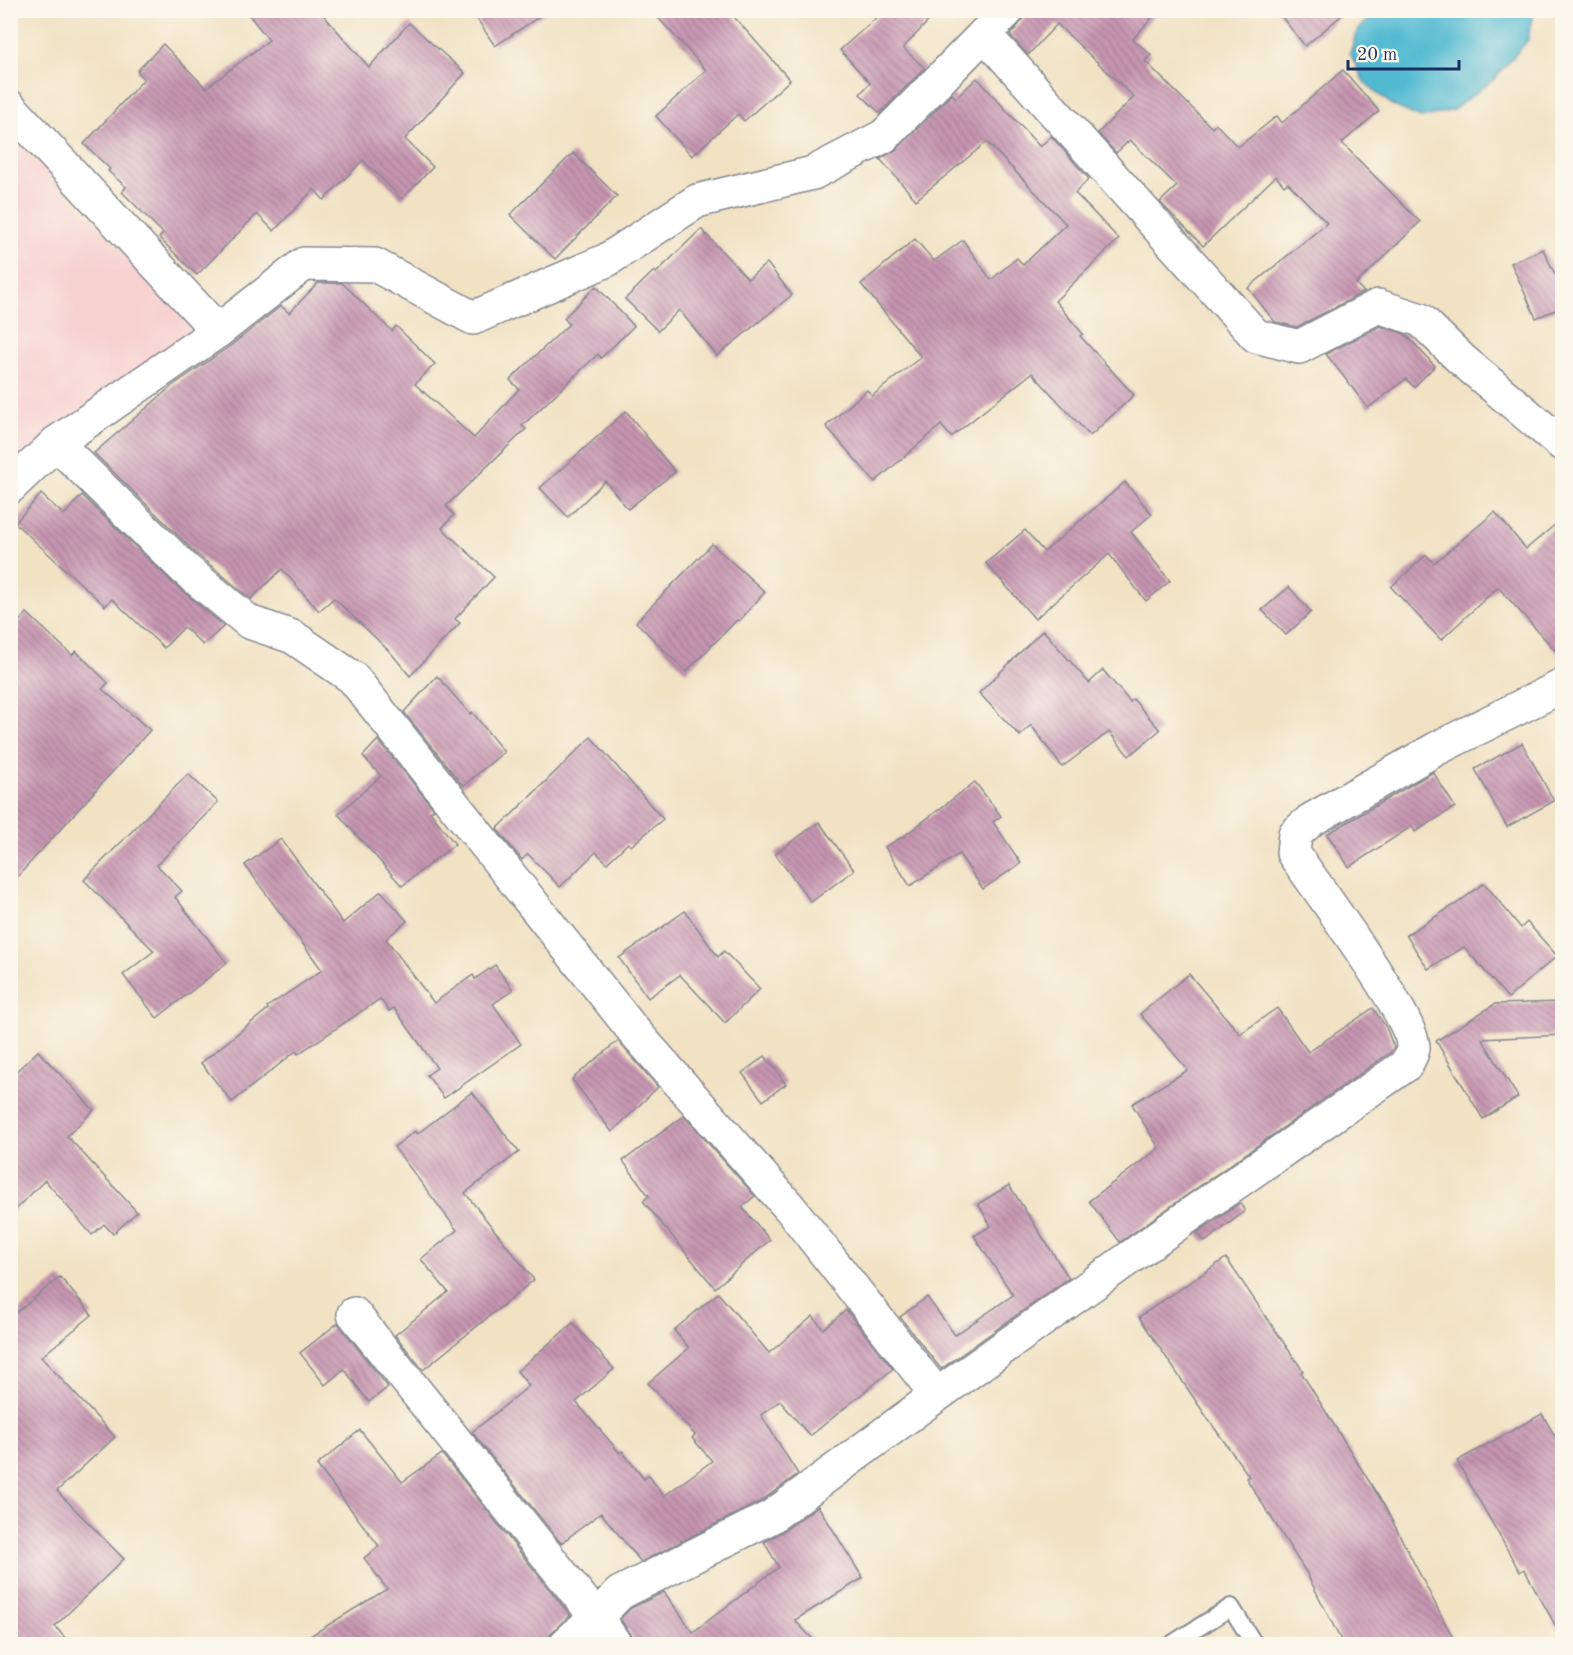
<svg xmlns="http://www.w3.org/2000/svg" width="1573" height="1655" font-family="'Old Standard TT',serif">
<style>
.built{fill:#f7d0d0}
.water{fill:#53bad1;stroke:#377498;stroke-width:1.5}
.building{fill:url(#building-back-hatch)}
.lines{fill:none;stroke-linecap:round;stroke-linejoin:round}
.lane-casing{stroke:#868891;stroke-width:20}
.street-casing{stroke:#868891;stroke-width:36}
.lane{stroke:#fff;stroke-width:16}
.street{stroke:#fff;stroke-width:33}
</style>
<defs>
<pattern id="building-back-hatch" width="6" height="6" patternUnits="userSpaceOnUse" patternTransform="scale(1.5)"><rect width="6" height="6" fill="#c795b1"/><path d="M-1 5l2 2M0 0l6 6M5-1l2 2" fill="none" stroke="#a17a93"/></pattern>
</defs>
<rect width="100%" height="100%" fill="#fbf7ec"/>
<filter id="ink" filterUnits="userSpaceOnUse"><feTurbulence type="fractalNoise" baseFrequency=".0167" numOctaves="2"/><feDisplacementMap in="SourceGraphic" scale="12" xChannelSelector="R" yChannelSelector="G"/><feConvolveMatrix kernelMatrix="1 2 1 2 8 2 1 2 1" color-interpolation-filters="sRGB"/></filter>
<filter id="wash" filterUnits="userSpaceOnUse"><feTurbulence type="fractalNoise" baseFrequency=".008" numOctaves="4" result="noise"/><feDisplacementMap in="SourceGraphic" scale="24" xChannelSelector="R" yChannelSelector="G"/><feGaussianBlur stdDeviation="1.35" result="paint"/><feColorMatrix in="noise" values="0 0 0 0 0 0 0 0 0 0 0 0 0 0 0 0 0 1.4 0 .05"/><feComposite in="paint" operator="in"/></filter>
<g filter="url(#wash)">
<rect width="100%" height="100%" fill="#f1e2c4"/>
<path class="built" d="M11,134L197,329L11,502Z"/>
<path class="water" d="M1532,10L1533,12L1528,40L1493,80L1453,110L1421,118L1392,105L1364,82L1350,53L1357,31L1375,11Z"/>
<g id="blocks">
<g class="building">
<path d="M245,10H319L369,67L409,23L465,73L405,139L433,167L402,199L363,160L324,200L314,189L274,231L257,214L197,275L159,238L163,233L122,192L126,187L108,171L110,169L84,144L144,79L137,71L163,44L206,88L269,40Z"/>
<path d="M471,10H549L495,46Z"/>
<path d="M651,10H728L790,80L744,121L738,114L692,156L656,116L706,70Z"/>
<path d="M885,10H939L903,48L925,68L880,113L860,94L870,83L840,50Z"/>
<path d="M1031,10H1159L1133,39L1151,55L1145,61L1212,128L1216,124L1238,147L1277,116L1282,123L1343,70L1379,111L1342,143L1420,222L1356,284L1364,292L1297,327L1275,322L1248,288L1327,223L1288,183L1284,186L1276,176L1203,246L1160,202L1177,186L1130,140L1116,153L1098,133L1134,97L1057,24L1028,55L1010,35Z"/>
<path d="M1276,10H1348L1305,46Z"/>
<path d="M977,78L1040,147L1051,136L1089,179L1075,193L1119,239L1055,301L1083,334L1080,336L1134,395L1090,436L1032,373L951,437L941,425L875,482L826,426L867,390L872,396L921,357L861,284L915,239L934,261L963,240L991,280L1017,258L1023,265L1066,224L987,142L916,200L880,159L897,149L952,94L956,98Z"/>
<path d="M573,153L617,196L555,259L510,215Z"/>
<path d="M701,229L748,279L767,263L792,295L717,356L679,310L658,331L625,299L654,271L656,273Z"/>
<path d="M1543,249L1563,291V307L1536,318L1511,263Z"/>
<path d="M318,283H342L392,331L396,326L435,364L415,384L474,438L519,389L510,380L569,324L564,318L596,286L634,326L601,358L598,354L522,426L526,429L446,506L454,515L442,528L494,577L455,619L460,623L410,676L391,653L334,598L319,611L282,569L251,599L198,555L94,453L172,386L230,346L281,306L289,313Z"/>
<path d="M1380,326L1405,334L1435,366L1414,387L1406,379L1368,408L1326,354Z"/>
<path d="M626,411L675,472L628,509L605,481L568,517L540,488Z"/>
<path d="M1125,482L1152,514L1131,532L1170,581L1146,601L1109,554L1035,619L986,563L1025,530L1044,552Z"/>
<path d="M41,494L64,515L82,495L172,582L224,626L203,645L184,627L164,648L112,599L105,606L15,523Z"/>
<path d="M1495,512L1526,549L1563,518V659L1498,587L1441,640L1391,587L1426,555L1434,563Z"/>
<path d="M712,544L765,592L739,621L737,620L686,672L636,622Z"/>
<path d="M1289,587L1311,612L1286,635L1262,610Z"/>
<path d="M27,613L72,655L76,651L108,683L102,689L150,730L10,885V630Z"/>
<path d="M1043,630L1089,683L1103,670L1130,702L1133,699L1160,730L1129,756L1109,732L1062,767L1031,725L1020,736L979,693Z"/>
<path d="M437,676L470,714L472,712L504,752L463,786L404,712Z"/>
<path d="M591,737L663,819L631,846L628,843L607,863L596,852L560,887L528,854L522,860L497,829Z"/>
<path d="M378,740L434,809L430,812L455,844L402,886L338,814L381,776L363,756Z"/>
<path d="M1522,743L1554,801L1507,827L1475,769Z"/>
<path d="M1433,772L1455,807L1415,832L1412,826L1349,867L1327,834Z"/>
<path d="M188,774L218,802L157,865L182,891L175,897L227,963L157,1018L123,975L154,951L84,880Z"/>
<path d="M975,782L1001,816L993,822L1021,863L983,889L959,854L910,886L885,847L904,836Z"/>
<path d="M819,822L854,870L811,902L775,854Z"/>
<path d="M281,839L343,923L381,891L407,921L386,939L434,1003L473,975L475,979L495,965L513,990L493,1004L521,1044L444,1098L427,1075L437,1068L394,1008L389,1011L380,999L298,1054L296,1051L232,1102L201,1063L268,1009L267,1007L322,970L245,865Z"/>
<path d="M1484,883L1521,928L1527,922L1557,956L1508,998L1464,947L1428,969L1406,935L1459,902Z"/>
<path d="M685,911L718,957L724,951L760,989L725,1023L680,975L648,998L619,958Z"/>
<path d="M1189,974L1240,1034L1277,1008L1308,1052L1373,1008L1386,1027L1394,1048L1391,1052L1120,1242L1089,1201L1159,1148L1132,1104L1188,1070L1140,1014Z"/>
<path d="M1563,1002V1035L1482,1039L1518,1097L1483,1119L1436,1041L1495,1004Z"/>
<path d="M618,1041L658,1087L612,1132L572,1079Z"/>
<path d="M38,1051L94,1110L67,1136L137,1212L113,1234L104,1224L92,1235L45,1180L10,1215V1077Z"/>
<path d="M765,1056L786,1084L763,1101L742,1073Z"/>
<path d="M472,1092L519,1152L465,1193L534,1280L423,1370L395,1335L448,1292L421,1259L457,1230L394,1147L415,1131L417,1134Z"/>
<path d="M684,1116L755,1196L742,1207L770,1240L715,1288L643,1201L649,1196L623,1161Z"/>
<path d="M1009,1185L1069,1278L941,1369L900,1317L927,1297L955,1335L1013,1295L974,1236L991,1226L978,1204Z"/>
<path d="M1240,1203L1245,1211L1205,1242L1197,1233Z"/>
<path d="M1226,1258L1303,1371L1301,1372L1384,1505L1456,1644H1343L1306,1572L1246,1478L1249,1476L1208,1419L1139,1317Z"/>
<path d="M60,1277L92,1315L41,1357L115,1437L57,1491L124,1559L55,1626L70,1644H10V1318Z"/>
<path d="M718,1293L769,1353L813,1316L823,1329L846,1310L893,1369L810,1436L780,1401L761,1415L798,1474L761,1501L641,1562L601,1513L561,1543L472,1432L529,1386L517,1371L573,1323L614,1369L576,1402L620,1453L622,1451L644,1479L648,1475L664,1496L712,1461L692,1438L695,1435L648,1383L689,1348L674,1330Z"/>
<path d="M338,1323L388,1387L369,1402L344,1369L325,1385L300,1353Z"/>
<path d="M1542,1414L1563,1450V1639L1524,1569L1520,1572L1457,1461Z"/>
<path d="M360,1430L402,1482L442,1454L570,1615L553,1631L548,1638V1644H297L387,1589L364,1558L379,1546L317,1465Z"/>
<path d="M818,1506L863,1578L795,1620L817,1644H633L631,1634L620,1619L631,1608L664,1592L693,1632L779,1567L764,1542L782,1532Z"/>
</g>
</g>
</g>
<g filter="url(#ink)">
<use href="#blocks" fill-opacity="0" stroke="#868891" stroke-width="1.5"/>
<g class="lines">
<defs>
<path id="lane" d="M1172,1644L1231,1607L1254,1644"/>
<g id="street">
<path d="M984,34L1256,336L1299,347L1378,306L1421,320L1461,359L1562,444"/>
<path d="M10,107L218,331"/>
<path d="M10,487L56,443"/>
<path d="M354,1314L596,1617L566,1644"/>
<path d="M937,1395L1201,1207L1406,1065C1408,1060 1413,1053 1413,1048C1415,1020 1314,883 1293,853L1295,834L1311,820L1436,749L1562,686"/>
<path d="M615,1644L596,1617L620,1593L771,1517L937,1395L790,1208L633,1030L353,678L293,637L249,622L185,569L56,443L218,331L304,264L375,265L473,318L607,260L697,201L813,173L884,136L1008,10"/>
</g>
</defs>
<use href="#lane" class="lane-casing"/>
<use href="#street" class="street-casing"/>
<use href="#lane" class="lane"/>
<use href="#street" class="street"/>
</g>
</g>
<rect width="1573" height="1655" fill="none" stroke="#fbf7ec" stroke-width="36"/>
<path d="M1348 60v9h111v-9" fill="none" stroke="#1b2f5e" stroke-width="3"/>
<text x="1357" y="60" font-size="18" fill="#1b2f5e" stroke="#fbf7ec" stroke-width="4.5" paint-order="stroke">20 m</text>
</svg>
